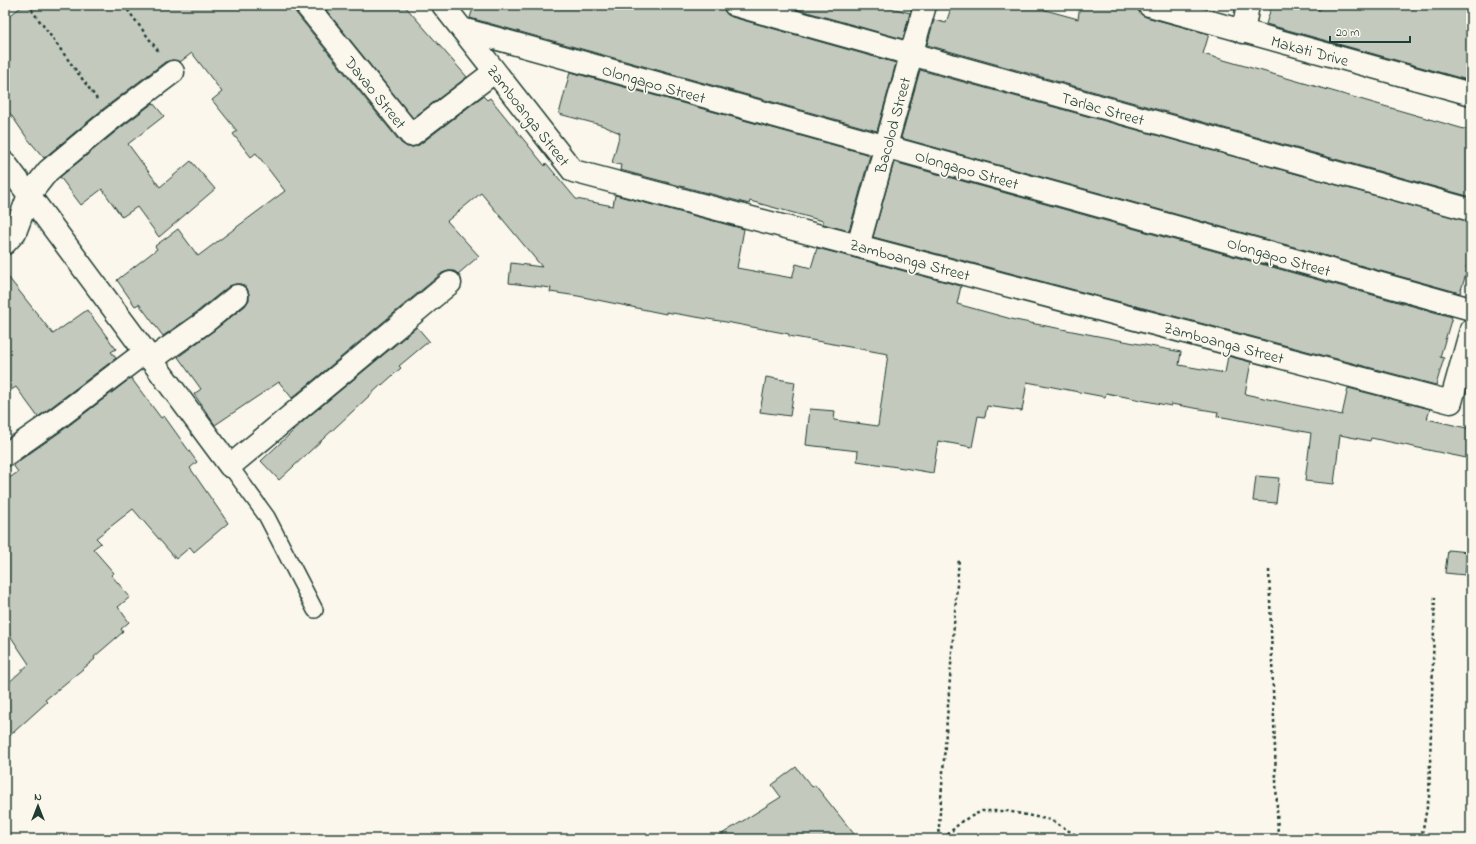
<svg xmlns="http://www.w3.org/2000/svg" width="1476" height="844" font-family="'Indie Flower',sans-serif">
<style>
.building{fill:#c4c9be;stroke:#1f3d34}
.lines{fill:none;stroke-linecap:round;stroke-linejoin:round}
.lane-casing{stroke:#1f3d34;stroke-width:18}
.street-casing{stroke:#1f3d34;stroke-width:25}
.secondary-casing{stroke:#1f3d34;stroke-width:25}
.path{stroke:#1f3d34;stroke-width:2.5;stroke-dasharray:3 3;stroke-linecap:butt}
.lane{stroke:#fbf7ec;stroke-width:15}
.street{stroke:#fbf7ec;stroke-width:22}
.secondary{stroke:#fbf7ec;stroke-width:22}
.labels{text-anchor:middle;stroke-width:3.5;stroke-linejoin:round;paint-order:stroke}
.street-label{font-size:16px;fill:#1f3d34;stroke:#fbf7ec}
</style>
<rect width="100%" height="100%" fill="#fbf7ec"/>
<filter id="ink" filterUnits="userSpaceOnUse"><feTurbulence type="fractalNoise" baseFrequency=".025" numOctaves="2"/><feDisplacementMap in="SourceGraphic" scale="8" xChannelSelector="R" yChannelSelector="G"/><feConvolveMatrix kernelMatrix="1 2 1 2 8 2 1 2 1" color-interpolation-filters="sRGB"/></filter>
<g filter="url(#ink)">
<g class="building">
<path d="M24,5H294L296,13L401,143L407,147H413L419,145L483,96L487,100L490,98L545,166L546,163L576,199L613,206L615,195L744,229L737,268L792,278L796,264L811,268L817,248L961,286L957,304L1015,320L1181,352L1179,365L1225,373L1228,356L1251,362L1245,394L1342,415L1348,388L1430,409L1427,419L1471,429V459L1371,438L1370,441L1340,435L1334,484L1305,481L1311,433L1217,416L1218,412L1171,404V406L1106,393L1105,397L1027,382L1022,411L987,406L985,417L978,416L972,447L938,441L933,473L904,468L857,461L858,451L806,445L810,409L835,411L834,420L878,426L888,354L789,336V334L726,322L666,312V314L578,296L550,292L551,288L509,283L511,263L542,267L481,193L447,221L479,256L458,274L454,271H448L442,273L292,398L279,382L215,425L194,394L201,389L178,357L212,332L245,306L249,300V294L247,288L241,284H235L229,286L197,312L163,336L139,304L135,306L117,280L157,249L155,246L178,229L198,256L285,191L256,153L251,157L233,134L237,131L212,100L222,92L192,53L180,62L172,60L165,62L103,109L44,158L27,138L5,106V19Z"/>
<path d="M322,5H404L467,77L413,118Z"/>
<path d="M474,5H723L726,13L732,17L896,63L877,131L470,18Z"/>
<path d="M782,5H880L910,13L903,39Z"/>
<path d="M952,5H1027L1078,19L1080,5H1137L1140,13L1146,17L1209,34L1203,54L1471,131V197L927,45L934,20L946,23Z"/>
<path d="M1272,5H1304L1320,10L1322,5H1453L1471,10V81L1266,24Z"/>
<path d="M920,70L1471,222V249L1466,268H1468L1460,293L901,138Z"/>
<path d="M570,72L870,155L849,231L823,224V221L750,201L749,204L620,170L621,165L612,163L620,133L601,125L559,114Z"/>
<path d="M153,103L164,116L128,144L160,187L191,161L215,189L159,237L137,207L122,217L102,189L81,205L60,177L119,129Z"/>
<path d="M894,162L1452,317L1440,357L1444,358L1436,385L873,237Z"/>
<path d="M5,273L53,334L87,310L116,349L111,352L116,358L38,417L16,387L5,394Z"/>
<path d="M417,327L429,341L399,366L401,368L382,385V384L279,480L261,461L307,418Z"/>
<path d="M766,377L795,382L790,416L760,412Z"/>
<path d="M131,378L161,418L164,416L197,462L190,468L228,523L194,552L190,547L176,559L133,509L96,538L101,543L93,549L114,573L111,575L130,597L118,607L129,622L121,629L123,632L94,657L95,659L45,700L47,702L5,740V686L29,664L5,628V481L18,472L13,465L63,430Z"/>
<path d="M1256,476L1279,478L1276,503L1253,501Z"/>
<path d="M1448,550L1468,552L1465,575L1445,573Z"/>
<path d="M796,767L812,787L815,785L858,839H714L781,797L772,785Z"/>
</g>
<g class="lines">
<defs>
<path id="lane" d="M230,466L267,517L315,610"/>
<g id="street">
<path d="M306,5L411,135L494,72"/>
<path d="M443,5L573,171L1451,402L1471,330"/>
<path d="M735,5L1471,210"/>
<path d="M1149,5L1471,94"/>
<path d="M462,29L1471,309"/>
<path d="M1243,32L1248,5"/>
<path d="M173,72L111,119L48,171L29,195L230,466L450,283"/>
<path d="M858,246L925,5"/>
<path d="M151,360L205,322L237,296"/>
<path d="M5,455L55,420L145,352"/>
</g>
<path id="secondary" d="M5,163L29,195L15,232L5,243"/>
</defs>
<use href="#lane" class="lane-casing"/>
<use href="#street" class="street-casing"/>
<use href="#secondary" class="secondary-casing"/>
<g class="path">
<path d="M28,5L97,99"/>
<path d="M124,5L159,52"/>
<path d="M1269,570L1278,839"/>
<path d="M938,839L959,558"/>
<path d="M943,839L962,821L982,811H1007L1051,820L1082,839"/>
<path d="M1421,839L1429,797L1435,594"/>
</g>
<use href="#lane" class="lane"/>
<use href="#street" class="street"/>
<use href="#secondary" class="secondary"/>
</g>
</g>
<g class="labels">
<g class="street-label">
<text transform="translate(1310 50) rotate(15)" y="6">Makati Drive</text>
<text transform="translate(654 83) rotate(16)" y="6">Olongapo Street</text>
<text transform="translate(376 92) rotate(51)" y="6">Davao Street</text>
<text transform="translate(1103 108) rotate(16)" y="6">Tarlac Street</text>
<text transform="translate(529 115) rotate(52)" y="6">Zamboanga Street</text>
<text transform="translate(892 125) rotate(-75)" y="6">Bacolod Street</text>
<text transform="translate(967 169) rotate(16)" y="6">Olongapo Street</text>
<text transform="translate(1279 256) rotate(16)" y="6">Olongapo Street</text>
<text transform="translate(910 259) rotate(15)" y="6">Zamboanga Street</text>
<text transform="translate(1224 342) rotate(15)" y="6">Zamboanga Street</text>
</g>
</g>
<rect width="1476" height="844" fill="none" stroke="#fbf7ec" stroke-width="20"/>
<rect x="10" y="10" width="1456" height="824" fill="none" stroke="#1f3d34" stroke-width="1.5" filter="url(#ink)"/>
<g transform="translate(38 806)" stroke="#fbf7ec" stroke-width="3" paint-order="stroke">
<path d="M0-3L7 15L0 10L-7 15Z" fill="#1f3d34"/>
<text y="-6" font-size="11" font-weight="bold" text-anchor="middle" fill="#1f3d34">N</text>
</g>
<path d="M1330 36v6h80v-6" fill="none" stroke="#1f3d34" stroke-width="2"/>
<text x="1336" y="36" font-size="12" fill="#1f3d34" stroke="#fbf7ec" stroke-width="3" paint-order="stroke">20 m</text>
</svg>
